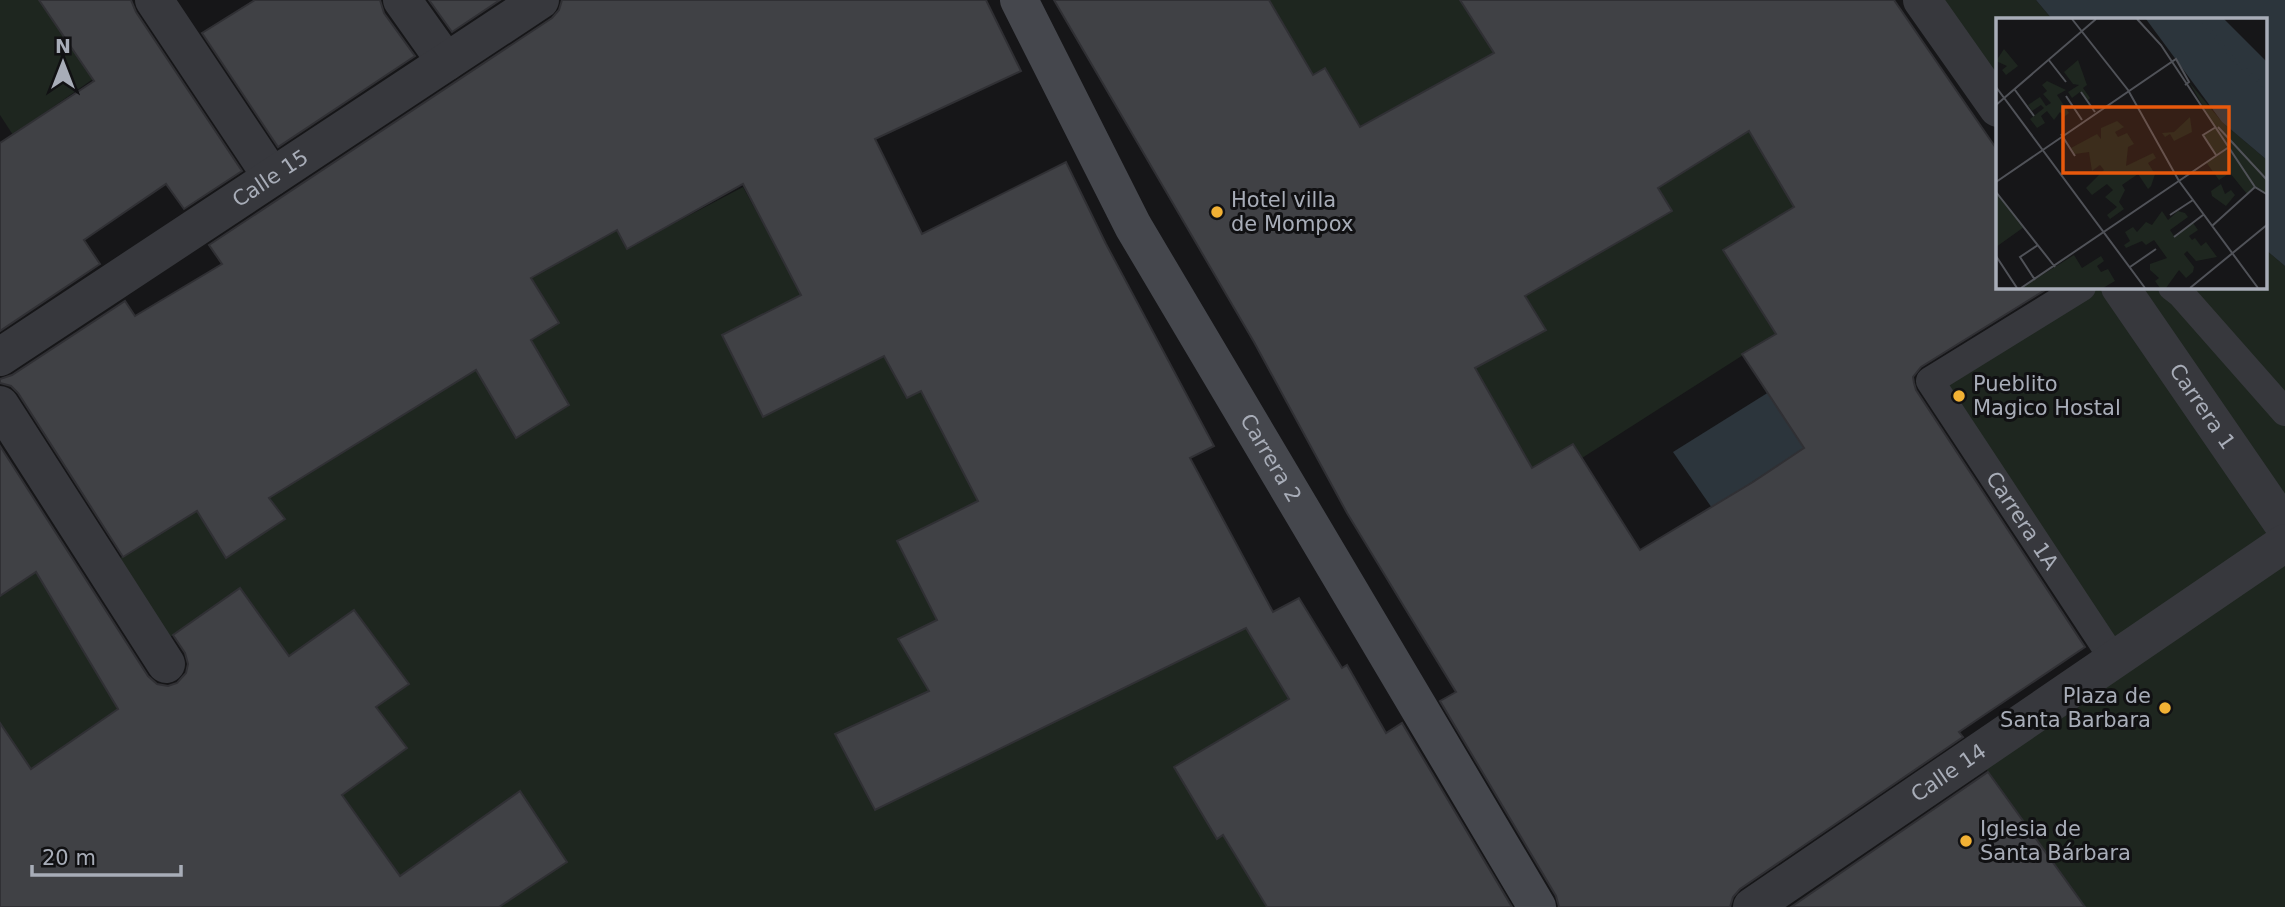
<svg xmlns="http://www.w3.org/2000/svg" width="2285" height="907" font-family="'DejaVu Sans',sans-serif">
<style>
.green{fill:#1e261f}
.water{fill:#2c353c}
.building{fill:#404145;stroke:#303034;stroke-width:2;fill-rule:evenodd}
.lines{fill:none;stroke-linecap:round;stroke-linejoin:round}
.lane{stroke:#37383d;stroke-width:28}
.street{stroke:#37383d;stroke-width:38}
.secondary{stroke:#45474d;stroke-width:38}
.poi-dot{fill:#f2b134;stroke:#111113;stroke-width:2.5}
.labels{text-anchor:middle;stroke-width:6;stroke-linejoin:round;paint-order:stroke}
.street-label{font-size:21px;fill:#a8adb8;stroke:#111113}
.poi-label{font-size:21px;fill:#a8adb8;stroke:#111113;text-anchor:start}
.inset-river{fill:none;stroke:#2c353c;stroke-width:3.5}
.inset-road{fill:none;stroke:#505258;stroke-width:2}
.view{fill:#e8590c;fill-opacity:0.15;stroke:#e8590c;stroke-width:3.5}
.inset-edge{fill:none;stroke:#a8adb8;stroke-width:3.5}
</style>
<rect width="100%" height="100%" fill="#161618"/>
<g class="green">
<path d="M0,0H41L93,79L13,135L0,115Z"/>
<path d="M1269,0H1460L1494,53L1360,126L1325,68L1313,75Z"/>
<path d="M1922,0H2036L2052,19H1998V108Z"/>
<path d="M1749,131L1794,207L1723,250L1776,334L1582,458L1573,444L1532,468L1438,307L1475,368L1545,331L1525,296L1672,211L1657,187Z"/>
<path d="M743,187L777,249L819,230L842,274L722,335L763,417L884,356L907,398L921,391L978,501L897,541L938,620L899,640L929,691L835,734L874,810L1246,628L1289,699L1174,767L1217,839L1223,835L1267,907H499L567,862L520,792L400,876L340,796L407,748L376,707L408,684L355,610L289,656L240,588L169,638L120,558L197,511L227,557L285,519L269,498L476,370L516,438L569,405L531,340L558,323L531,278L617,230L627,248Z"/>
<path d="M2266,250L2285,266V907H2085L1976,755L2114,660L1930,381L2082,287H2266Z"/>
<path d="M36,572L119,710L0,790V735L5,731L0,723V597Z"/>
</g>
<g class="water">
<path d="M2036,0H2285V266L2266,250V19H2052Z"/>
<path d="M1769,392L1804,448L1712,508L1673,452Z"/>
</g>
<g class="building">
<path d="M39,0H131L136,12L242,171L184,209L166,184L84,240L100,264L0,331V143L94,81Z"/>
<path d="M255,0H380L384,13L415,56L278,147L202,33Z"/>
<path d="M429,0H500L452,32Z"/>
<path d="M562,0H986L1021,71L875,139L922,234L1066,162L1106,244L1214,446L1190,458L1273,612L1299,598L1342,668L1347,665L1386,733L1402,723L1512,907H1267L1223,835L1217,839L1174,767L1289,699L1246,628L875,810L835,734L929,691L898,639L937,620L897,541L978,501L921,391L907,398L884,356L763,417L722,335L801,295L743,184L627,249L617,230L531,278L559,323L531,340L569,405L516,438L476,370L269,498L285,519L226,558L197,511L123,557L18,393L11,386L0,383V379L12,375L125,301L135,316L222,264L209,245L552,18L559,10Z"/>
<path d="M1054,0H1269L1313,75L1325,68L1360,127L1494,53L1460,0H1894L1998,151V287H2050L1921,367L1913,377L1914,383L1916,390L2085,647L1959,732L1963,737L1740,889L1733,897L1730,907H1559L1556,896L1440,701L1456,692L1347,513L1254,342ZM1749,131L1794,207L1723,250L1776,334L1742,354L1804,448L1753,482L1640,550L1573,444L1532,468L1475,368L1546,330L1525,296L1672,211L1658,188Z"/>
<path d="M0,446L148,676L157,684L168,686L177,683L186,673L188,664L185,653L173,635L240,588L289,656L354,610L409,684L376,707L407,748L342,795L400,876L520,791L567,862L499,907H0V723L31,769L118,709L36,572L0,596Z"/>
<path d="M1988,772L2085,907H1791Z"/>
</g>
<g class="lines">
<g class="lane">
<path id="s1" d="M2082,287L1930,381L2114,660"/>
<path d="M2172,287L2181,294L2285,412"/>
</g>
<g class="street">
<path d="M154,0L272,177"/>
<path d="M402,0L446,62"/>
<path d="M1922,0L1998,108"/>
<path id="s2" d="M2120,287L2285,527"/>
<path id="s3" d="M0,357L540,0"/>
<path d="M0,405L166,664"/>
<path id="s4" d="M1752,907L2285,543"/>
</g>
<path class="secondary" id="s5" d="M1019,0L1133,226L1537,907"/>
</g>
<g class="poi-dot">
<circle cx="1217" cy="212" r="7"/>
<circle cx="1959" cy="396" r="7"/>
<circle cx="2165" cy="708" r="7"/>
<circle cx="1966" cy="841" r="7"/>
</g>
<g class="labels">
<g class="street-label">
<text dy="7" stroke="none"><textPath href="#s3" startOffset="324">Calle 15</textPath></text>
<text dy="7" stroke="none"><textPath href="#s2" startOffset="145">Carrera 1</textPath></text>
<text dy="7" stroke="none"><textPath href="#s5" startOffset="523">Carrera 2</textPath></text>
<text dy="7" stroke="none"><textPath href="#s1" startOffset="346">Carrera 1A</textPath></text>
<text dy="7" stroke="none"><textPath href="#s4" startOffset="238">Calle 14</textPath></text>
</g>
<g class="poi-label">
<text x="1231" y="207">Hotel villa<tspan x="1231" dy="24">de Mompox</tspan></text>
<text x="1973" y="391">Pueblito<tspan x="1973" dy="24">Magico Hostal</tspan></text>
<text x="2151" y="703" text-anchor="end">Plaza de<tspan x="2151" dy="24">Santa Barbara</tspan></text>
<text x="1980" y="836">Iglesia de<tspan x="1980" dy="24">Santa Bárbara</tspan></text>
</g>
</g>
<g transform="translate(1996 18)">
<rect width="271" height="271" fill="#161618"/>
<path d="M8,31L22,48L10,57L6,52L11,48L0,43ZM82,42L91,67L87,70L94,80L91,83L84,74L76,80L72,74L83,67L77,66L68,54ZM51,63L70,72L61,77L73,95L68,99L64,94L58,102L51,93L45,98L49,105L41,110L34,101L48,90L45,87L36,93L32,87L44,79L50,88L55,85L47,76L51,73L46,67ZM193,64L226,104L271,142V177L259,169L251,176L234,155L223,162L210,144L220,137L207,117L219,109ZM194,99L196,114L178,123L174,116L169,119L166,115L178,114ZM121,103L128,109L119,114L122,119L131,115L138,126L132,129L130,148L157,135L160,140L152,145L159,156L155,168L152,171L142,156L126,167L129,172L123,184L128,191L114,201L111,197L121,189L109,179L117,172L111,166L96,177L90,170L108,152L104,147L96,153L93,134L79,136L75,130L101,116L105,121V110ZM225,166L229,176L235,172L239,177L230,188L216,178L215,173ZM0,174L28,209L0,229ZM166,193L172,202L182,193L189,195L192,199L174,212L178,218L197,205L202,212L193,218L196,222L199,220L205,228L210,224L221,239L200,243L191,233L188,236L198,249L197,254L190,260L183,252L170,270H164L159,263L163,260L154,252V246L171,240L158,222L150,227L146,223L130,230L128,227L134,223L129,214L137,209L141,214L150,204L156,207ZM78,237L86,250L105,238L108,243L101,248L105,254L112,251L119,263L107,270H25Z" fill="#1e261f"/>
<path d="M150,1H228L271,44V142L226,104Z" fill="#2c353c"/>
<path class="inset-river" d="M205,1L238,42L272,71"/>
<path class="inset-road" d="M76,1L132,72L183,163L262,270M141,1L165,27L259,169L272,177M52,41L70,64M0,69L149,270M19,72L38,98M85,74L99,94M70,78L86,102M0,87L100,1M220,109L207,117L220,137M222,109L272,163M65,116L79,138M0,164L180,41L193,64L189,67M0,174L59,249M174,197L197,182M216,208L259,169M178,219L207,197M0,238L21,270M134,249L160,231M39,262L24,239L42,227M25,270L233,129M194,270L272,206"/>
<path class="view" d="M67,89H233V155H67Z"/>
<rect width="271" height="271" class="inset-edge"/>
</g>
<g transform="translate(63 63)" stroke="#111113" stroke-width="5" paint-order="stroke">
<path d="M0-5L12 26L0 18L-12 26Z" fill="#a8adb8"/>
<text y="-10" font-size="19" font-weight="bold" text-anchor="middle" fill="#a8adb8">N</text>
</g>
<path d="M32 865v10h149v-10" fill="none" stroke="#a8adb8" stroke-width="3.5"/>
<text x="42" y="865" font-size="21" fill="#a8adb8" stroke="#111113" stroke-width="5" paint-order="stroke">20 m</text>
</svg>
